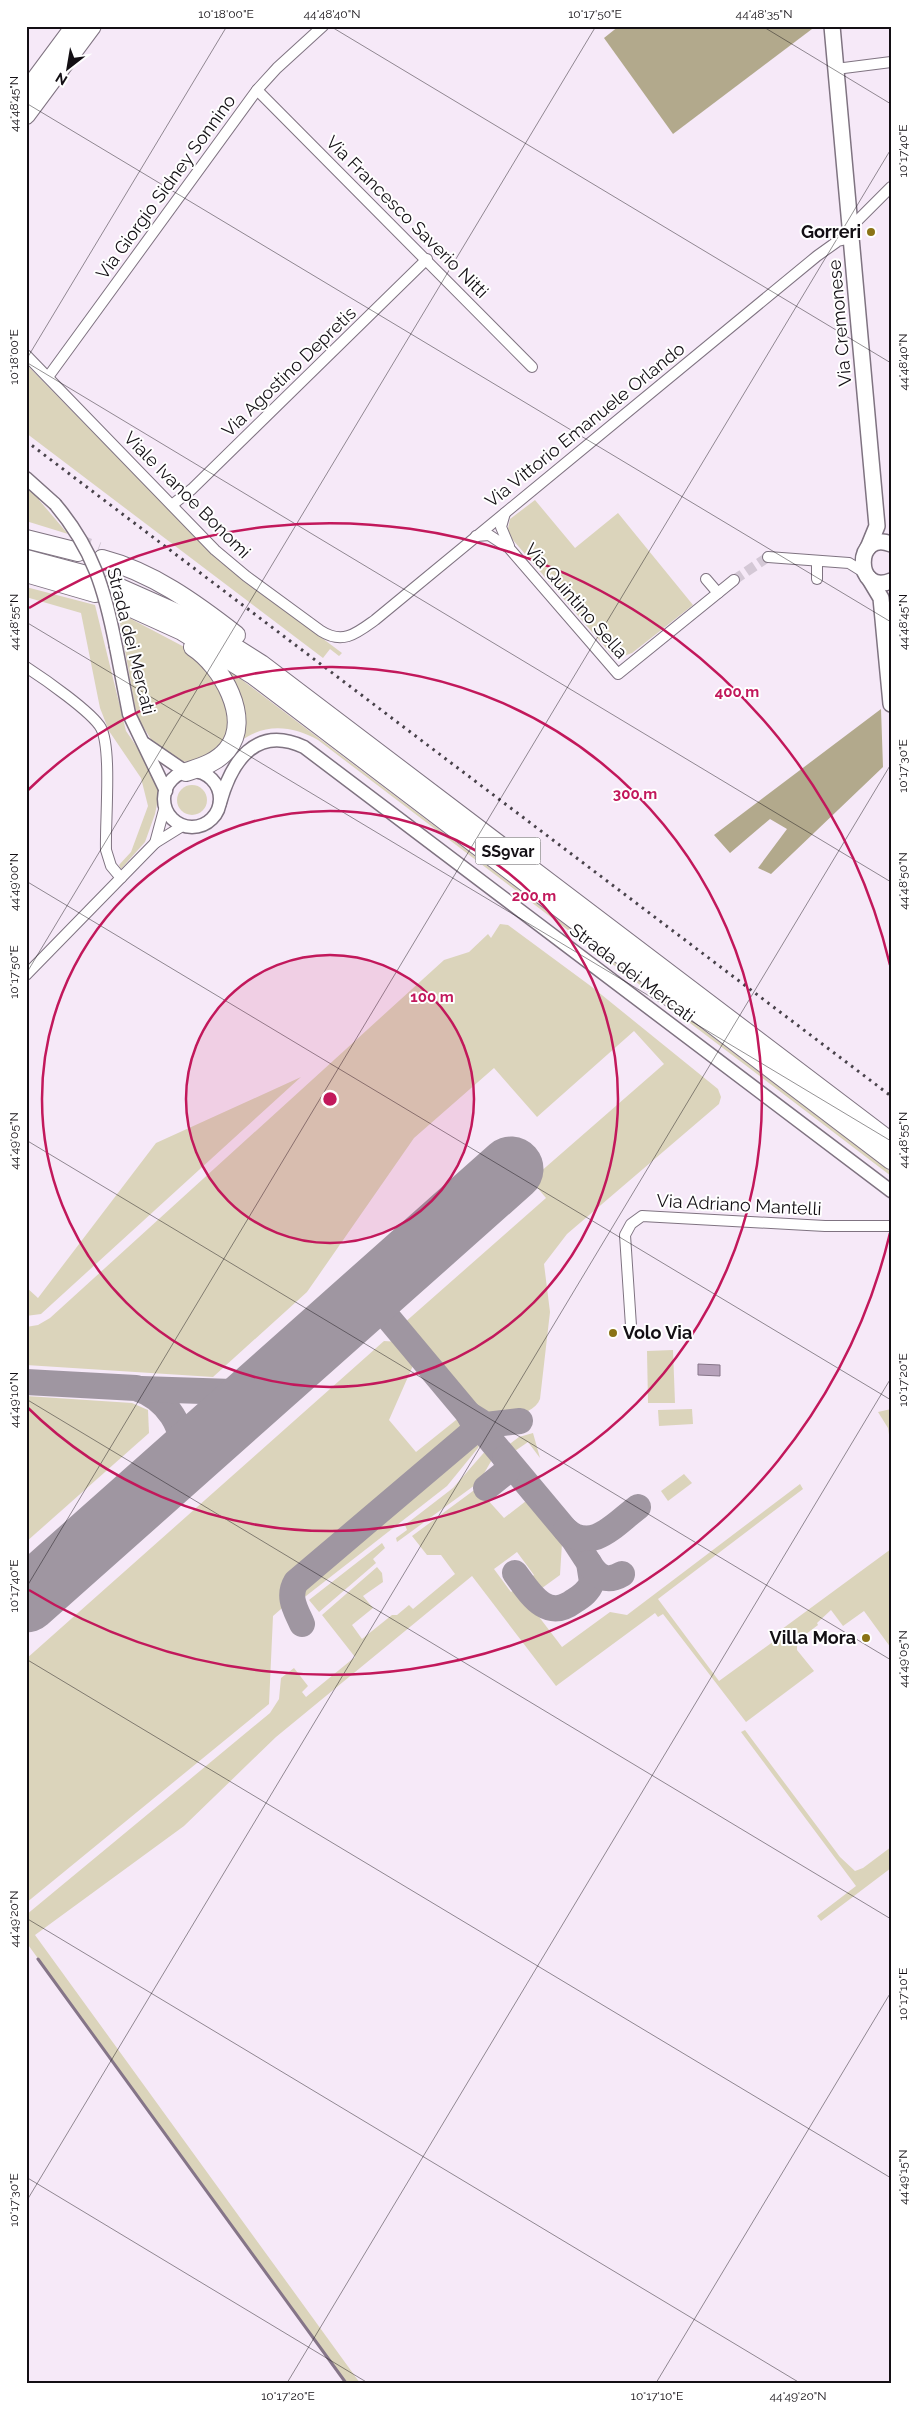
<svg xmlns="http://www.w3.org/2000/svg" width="917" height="2409" font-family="Raleway,sans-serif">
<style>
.green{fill:#dbd4bb}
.forest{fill:#b2a98c}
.water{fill:#b6a1ba;stroke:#857588}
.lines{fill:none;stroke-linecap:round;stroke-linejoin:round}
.stream{stroke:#857588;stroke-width:3}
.taxiway{stroke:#9f96a1;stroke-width:26}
.runway{stroke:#9f96a1;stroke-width:65}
.minor-tunnel{stroke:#d4c8d6;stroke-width:10;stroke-dasharray:10 5;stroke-linecap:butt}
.trunk-tunnel{stroke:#d4c8d6;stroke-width:18;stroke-dasharray:18 9;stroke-linecap:butt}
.minor-casing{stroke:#7f7381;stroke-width:12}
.tertiary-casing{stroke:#7f7381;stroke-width:15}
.secondary-casing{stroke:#7f7381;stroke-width:18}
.trunk-casing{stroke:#7f7381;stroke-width:20}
.minor{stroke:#fff;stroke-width:10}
.tertiary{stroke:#fff;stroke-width:12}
.secondary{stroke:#fff;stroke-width:15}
.trunk{stroke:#fff;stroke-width:18}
.rail{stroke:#48424a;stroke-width:3;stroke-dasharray:2.5 5;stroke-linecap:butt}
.tertiary-bridge-casing{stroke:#7f7381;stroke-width:15;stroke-linecap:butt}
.tertiary-bridge{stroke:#fff;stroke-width:12}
.ticks{fill:none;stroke:#130f14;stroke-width:1;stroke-opacity:0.45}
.ring{fill:none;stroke:#c2185b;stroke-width:2.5}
.poi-dot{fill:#8a7316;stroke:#fff;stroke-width:2}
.labels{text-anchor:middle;stroke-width:4;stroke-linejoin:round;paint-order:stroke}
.shield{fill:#fff;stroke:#5a575a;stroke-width:1}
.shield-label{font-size:16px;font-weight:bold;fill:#130f14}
.street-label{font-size:18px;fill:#130f14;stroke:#fff}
.poi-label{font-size:18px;font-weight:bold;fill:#130f14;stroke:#fff;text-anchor:end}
.centre{fill:#c2185b;stroke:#fff;stroke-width:2.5}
.ring-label{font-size:15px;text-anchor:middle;font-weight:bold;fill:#c2185b;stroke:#fff;stroke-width:4;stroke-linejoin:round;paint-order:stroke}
.neatline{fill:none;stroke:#130f14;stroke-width:2}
.ticks-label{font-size:12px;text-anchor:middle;fill:#130f14}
</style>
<rect width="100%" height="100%" fill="#f6e9f8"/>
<g class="green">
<path d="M26,364L218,560L342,653L339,656L330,649L323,658L26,433Z"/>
<path d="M26,487L40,498L39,500L68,534L26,521Z"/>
<path d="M535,500L575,548L618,513L693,605L632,653L621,657L611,654L507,533L510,519Z"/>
<path d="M26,587L95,605L126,731L152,769L159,794L155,814L145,842L121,869L119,865L131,852L148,806L141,778L109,731L100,708L81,613L26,597Z"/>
<path d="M118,612L190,650L219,681L230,724L220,752L188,762L180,761L152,741L139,720L135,706Z"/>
<path d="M229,670L891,1172V1176L318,740C291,725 263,723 238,743L227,672Z"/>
<circle cx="192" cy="800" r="15"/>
<path d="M500,924L508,925L592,987L718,1089L721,1097L719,1104L567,1234L544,1264L550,1312L540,1399C534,1416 495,1423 480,1415L403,1324L546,1198L531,1180L664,1064L634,1031L537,1117L494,1068L414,1138L307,1292L213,1377L26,1365V1327L38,1325L50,1318L444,960L469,952L488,934L491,938Z"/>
<path d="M301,1077L41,1314L26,1316V1287L38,1298L156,1143Z"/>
<path d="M384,1341L400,1342L415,1361L389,1420L416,1452L461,1416L469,1426L466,1434L293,1579L284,1591L288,1603L273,1616L269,1704L26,1903V1659Z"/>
<path d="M673,1350L675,1403H648L647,1351Z"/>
<path d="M26,1396L132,1403L148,1410L149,1433L26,1542Z"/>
<path d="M692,1409L693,1424L659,1426L658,1410Z"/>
<path d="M891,1409V1448L888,1428L878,1412Z"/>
<path d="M533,1433L540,1458L528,1442L512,1453L507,1446L519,1437Z"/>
<path d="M476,1434L480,1443L478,1448L447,1486L297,1603L296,1592L301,1582Z"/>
<path d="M488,1448L494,1456L482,1477L474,1483L475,1485L397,1542L396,1538L407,1530L405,1525L453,1488Z"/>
<path d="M684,1474L692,1483L668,1501L661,1491Z"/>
<path d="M800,1484L803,1489L658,1599L719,1681L781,1636L778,1632L891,1549V1648L864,1611L843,1626L831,1610L817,1623L818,1625L797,1641V1650L814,1671L746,1722L663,1614L658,1617L655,1613L556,1686L472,1576L276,1737L184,1826L35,1935L360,2383H347L26,1942V1915L270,1713L279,1699L281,1678L294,1668L308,1686L302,1692L306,1697L355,1657L322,1615L377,1567L382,1573L383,1582L363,1596L373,1608L352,1625L362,1639L392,1615H397L409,1605L413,1609L455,1574L441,1555H427L412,1536L477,1488L504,1518L526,1501L562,1543L560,1575L538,1591L529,1579L534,1575L517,1552L494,1569L511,1592L517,1588L562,1647L610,1612L627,1615Z"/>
<path d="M382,1543L385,1548L373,1559L376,1563L319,1612L309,1600Z"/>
<path d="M745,1730L840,1857L855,1871L863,1868L891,1847V1868L821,1921L817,1916L856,1886L741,1732Z"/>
</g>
<g class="forest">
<path d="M619,26H816L673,134L604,38Z"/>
<path d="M881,709L883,767L771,874L758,868L787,829L770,819L730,853L714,835Z"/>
</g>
<path class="water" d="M698,1364L720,1365V1376L698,1375Z"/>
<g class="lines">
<path class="stream" d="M38,1959L346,2383"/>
<g class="taxiway">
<path d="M347,1315C362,1304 378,1307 390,1320L574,1540L589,1563L592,1582C589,1591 582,1596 574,1601C546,1622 530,1593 515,1573"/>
<path d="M26,1382L136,1388C165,1397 190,1429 178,1460C175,1467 168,1473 163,1479"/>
<path d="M141,1389L233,1392L261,1384L298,1358"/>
<path d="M470,1415L486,1425L520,1421"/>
<path d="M486,1488L507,1471L508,1463L505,1458"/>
<path d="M566,1530C592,1554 616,1523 638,1507"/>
<path d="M589,1563C597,1577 607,1583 622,1574"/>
<path d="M302,1624C296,1610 287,1597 296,1582L474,1431L475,1426L469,1415"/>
</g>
<path class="runway" d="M26,1600L511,1169"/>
<path class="minor-tunnel" d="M734,580L768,557"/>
<path class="trunk-tunnel" d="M72,541L98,551"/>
<defs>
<g id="minor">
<path d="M836,69L891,62"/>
<path d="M257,90L532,367"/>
<path d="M850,228L891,187"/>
<path d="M26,355L215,550L246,576L321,631C343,645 357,633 375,620L817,256L838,241L851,238"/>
<path d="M48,377L257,90L277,68L323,26"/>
<path d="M172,505L192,489L427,259"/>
<path d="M505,513L501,527L509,546"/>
<path d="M476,536L489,535L509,548L618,674L734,580"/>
<path d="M768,557L849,563L865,573"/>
<path d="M817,561V579"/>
<path d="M706,579L718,593"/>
<path d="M26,667C43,678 92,712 101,728C112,749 105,822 106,850L111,866L121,878"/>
<path d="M165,806L155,843L184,825"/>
<path d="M26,975L155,843"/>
<path d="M631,1326L625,1235L631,1224L642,1216L825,1226H891"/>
</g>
<g id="tertiary">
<path d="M26,478L55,504"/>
<path d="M116,647L129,714L166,791"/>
<path d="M145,744L186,772"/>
<circle cx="192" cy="799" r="28"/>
<path d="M220,803C231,763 255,724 304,747L891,1191"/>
</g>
<g id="secondary">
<path d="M832,26L877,526L868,548"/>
<path d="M891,544C854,529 854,596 891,581"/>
<path d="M869,578L881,598L891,704"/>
</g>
<g id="trunk">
<path d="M26,92L75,26"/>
<path d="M26,115L92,26"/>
<path d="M26,539L78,552"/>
<path d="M26,559L90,576"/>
<path d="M102,559C152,572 195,603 236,635"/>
<path d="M26,573L95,593"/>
<path d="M111,584L190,619L261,664L891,1142"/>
<path d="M116,601L182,631L253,675L891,1160"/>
<path d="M186,772C201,767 216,763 227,750C253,719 221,665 193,647"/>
</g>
</defs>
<use href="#minor" class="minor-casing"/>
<use href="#tertiary" class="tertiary-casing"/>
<use href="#secondary" class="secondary-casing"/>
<use href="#trunk" class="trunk-casing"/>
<use href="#minor" class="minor"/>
<use href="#tertiary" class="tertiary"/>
<use href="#secondary" class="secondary"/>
<use href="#trunk" class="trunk"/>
<path class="rail" d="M26,441L891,1096"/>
<defs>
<path id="tertiary-bridge" d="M55,504C93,549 105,590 116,647"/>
</defs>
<use href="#tertiary-bridge" class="tertiary-bridge-casing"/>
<use href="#tertiary-bridge" class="tertiary-bridge"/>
</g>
<path class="ticks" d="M330,26L891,363M762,26L891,104M26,103L891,622M26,360L227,26M26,362L891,882M26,622L891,1141M26,881L891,1400M26,974L596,26M26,1140L891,1660M26,1399L891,1919M26,1588L891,149M26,1659L891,2178M26,1918L800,2383M26,2177L368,2383M26,2202L891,764M287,2383L891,1378M656,2383L891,1992"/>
<circle cx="330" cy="1099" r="144" fill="#c2185b" fill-opacity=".12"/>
<g class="ring">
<circle cx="330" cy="1099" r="144"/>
<circle cx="330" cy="1099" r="288"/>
<path d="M27 791A432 432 0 1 1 27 1407"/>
<path d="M890 1233A576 576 0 0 1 29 1590M29 608A576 576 0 0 1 890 965"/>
</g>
<g class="poi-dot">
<circle cx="871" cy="232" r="5"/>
<circle cx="613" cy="1333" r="5"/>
<circle cx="866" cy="1638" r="5"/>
</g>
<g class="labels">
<rect class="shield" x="475.5" y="837.5" width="65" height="27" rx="4"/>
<g class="shield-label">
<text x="508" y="857">SS9var</text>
</g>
<g class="street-label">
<text transform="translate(166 187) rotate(-54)" y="6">Via Giorgio Sidney Sonnino</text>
<text transform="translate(407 217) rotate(45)" y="6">Via Francesco Saverio Nitti</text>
<text transform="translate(840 323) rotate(-95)" y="6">Via Cremonese</text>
<text transform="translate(289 372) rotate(-44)" y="6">Via Agostino Depretis</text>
<text transform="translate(585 425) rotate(-39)" y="6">Via Vittorio Emanuele Orlando</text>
<text transform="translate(187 495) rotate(45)" y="6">Viale Ivanoe Bonomi</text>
<text transform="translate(576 601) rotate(49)" y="6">Via Quintino Sella</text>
<text transform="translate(131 641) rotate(76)" y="6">Strada dei Mercati</text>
<text transform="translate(632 973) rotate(37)" y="6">Strada dei Mercati</text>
<text transform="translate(739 1205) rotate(3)" y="6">Via Adriano Mantelli</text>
</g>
<g class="poi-label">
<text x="861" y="238">Gorreri</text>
<text x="623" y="1339" text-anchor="start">Volo Via</text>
<text x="856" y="1644">Villa Mora</text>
</g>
</g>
<circle cx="330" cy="1099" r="8" class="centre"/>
<g class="ring-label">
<text x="737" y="697">400 m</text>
<text x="635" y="799">300 m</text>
<text x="534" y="901">200 m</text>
<text x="432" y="1002">100 m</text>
</g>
<rect width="917" height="2409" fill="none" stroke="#ffffff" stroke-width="55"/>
<g transform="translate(68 68) rotate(211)" stroke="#ffffff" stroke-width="4" paint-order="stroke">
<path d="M0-4L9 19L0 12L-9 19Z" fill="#130f14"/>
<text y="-8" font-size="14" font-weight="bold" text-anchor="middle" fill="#130f14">N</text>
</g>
<rect x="28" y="28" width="862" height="2354" class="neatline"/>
<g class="ticks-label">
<text x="226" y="18">10°18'00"E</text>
<text x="332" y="18">44°48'40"N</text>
<text x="595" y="18">10°17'50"E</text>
<text x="764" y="18">44°48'35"N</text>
<text transform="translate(14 104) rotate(-90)" y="4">44°48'45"N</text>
<text transform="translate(903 151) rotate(-90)" y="4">10°17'40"E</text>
<text transform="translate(14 357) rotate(-90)" y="4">10°18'00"E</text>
<text transform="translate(903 362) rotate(-90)" y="4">44°48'40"N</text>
<text transform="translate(903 622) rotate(-90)" y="4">44°48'45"N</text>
<text transform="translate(14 622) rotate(-90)" y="4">44°48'55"N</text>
<text transform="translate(903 766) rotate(-90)" y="4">10°17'30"E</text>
<text transform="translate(903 881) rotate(-90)" y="4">44°48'50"N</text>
<text transform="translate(14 882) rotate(-90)" y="4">44°49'00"N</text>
<text transform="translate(14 972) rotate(-90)" y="4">10°17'50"E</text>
<text transform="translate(903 1140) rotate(-90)" y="4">44°48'55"N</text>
<text transform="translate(14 1141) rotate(-90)" y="4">44°49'05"N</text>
<text transform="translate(903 1380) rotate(-90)" y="4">10°17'20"E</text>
<text transform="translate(14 1400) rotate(-90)" y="4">44°49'10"N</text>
<text transform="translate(14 1586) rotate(-90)" y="4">10°17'40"E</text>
<text transform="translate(903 1659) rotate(-90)" y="4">44°49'05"N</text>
<text transform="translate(14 1919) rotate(-90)" y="4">44°49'20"N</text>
<text transform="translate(903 1994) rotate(-90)" y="4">10°17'10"E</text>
<text transform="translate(903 2177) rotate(-90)" y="4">44°49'15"N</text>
<text transform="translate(14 2200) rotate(-90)" y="4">10°17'30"E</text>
<text x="288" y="2400">10°17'20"E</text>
<text x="657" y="2400">10°17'10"E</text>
<text x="798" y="2400">44°49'20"N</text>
</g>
</svg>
